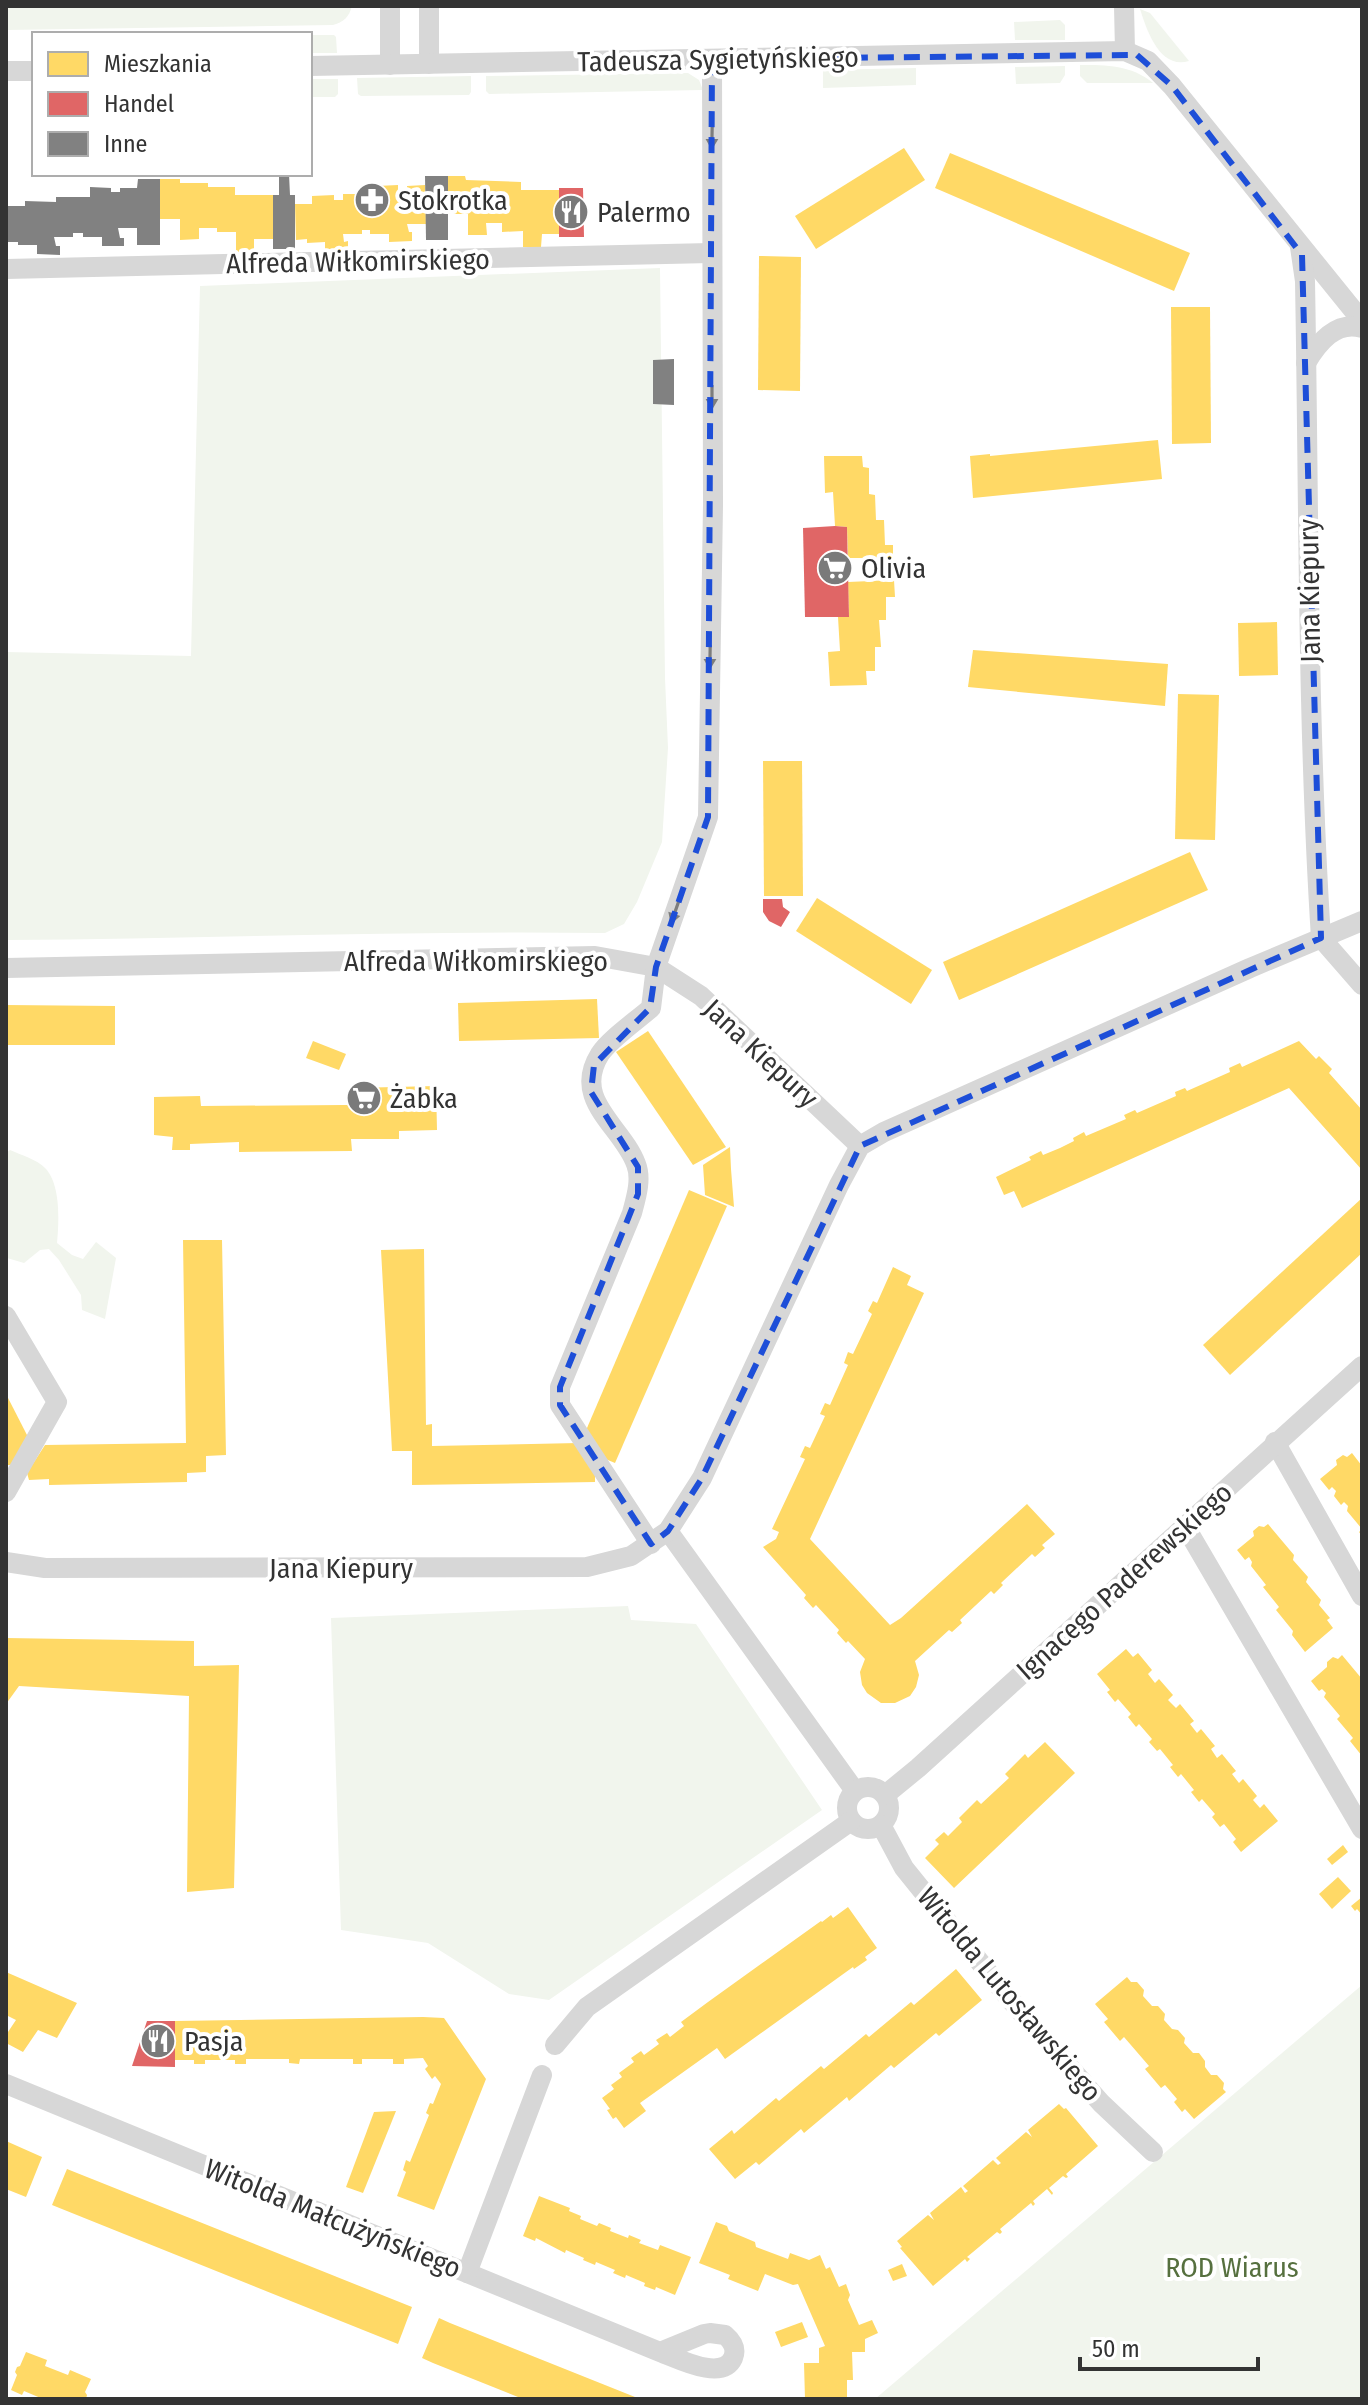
<svg xmlns="http://www.w3.org/2000/svg" width="1368" height="2405" font-family="'Fira Sans Condensed',sans-serif">
<style>
.green{fill:#f1f5ed}
.homes{fill:#ffd966}
.shops{fill:#e06666}
.building{fill:#818181}
.lines{fill:none;stroke-linecap:round;stroke-linejoin:round}
.minor{stroke:#d7d7d7;stroke-width:20}
.oneway{fill:#7d7d7d}
.marked{fill:none;stroke:#1d4ed8;stroke-width:6;stroke-dasharray:16 10;stroke-linejoin:round}
.labels{text-anchor:middle;stroke-width:8;stroke-linejoin:round;paint-order:stroke}
.street-label{font-size:28px;fill:#333;stroke:#fff}
.poi-label{font-size:28px;fill:#333;stroke:#fff;text-anchor:start}
.park-label{font-size:28px;fill:#56703f;stroke:#fff}
</style>
<rect width="100%" height="100%" fill="#fff"/>
<g class="green">
<path d="M6,6H352C349,17 344,22 333,25L6,30Z"/>
<path d="M1140,9L1150,13L1189,61C1160,70 1147,31 1140,9Z"/>
<path d="M1060,20L1065,25V40H1015L1014,22Z"/>
<path d="M310,35H334L336,37L337,53H310Z"/>
<path d="M1080,65C1107,65 1131,65 1153,83H1087L1080,76Z"/>
<path d="M1065,66V75L1060,83L1016,84L1015,67Z"/>
<path d="M916,68V85L823,88V70Z"/>
<path d="M688,73L699,80L703,90L489,94L486,91V76Z"/>
<path d="M471,76V92L469,95L361,96L358,94L357,78Z"/>
<path d="M310,79H338V94L335,97H310Z"/>
<path d="M660,268L665,678L668,748L662,842L637,902L624,924L605,933C405,930 206,939 6,940V652L191,656L200,286Z"/>
<path d="M10,1150C21,1155 36,1159 45,1168C61,1184 59,1222 57,1243L72,1255L83,1259L96,1242L116,1258L105,1319L82,1310L81,1295L59,1260L49,1249L40,1250L24,1263L7,1258L6,1153Z"/>
<path d="M628,1606L631,1620L696,1624L822,1810L549,2000L509,1994L428,1943L341,1930L331,1618Z"/>
<path d="M1362,1985V2399H875Z"/>
</g>
<g class="homes">
<path d="M904,148L925,180L816,249L795,216Z"/>
<path d="M950,153L1190,253L1174,291L935,188Z"/>
<path d="M448,176H465L466,180L521,182V190H559V234H542L541,247H523V231L502,232V223H486L487,235H468V214H448Z"/>
<path d="M160,179H180V183H208V187H235V195H273V239H254V253L236,252V232H217V228H199V239L180,240V219H160Z"/>
<path d="M398,185V191H407V186L425,185L426,224H407L409,232H412V241L389,242V234H370V230H362V234H343L344,242L348,241V251H325V242L307,243V239L296,240L295,204H312V196L334,195V200H343V194H378L377,186Z"/>
<path d="M759,256L801,257L800,391L758,390Z"/>
<path d="M1171,307H1210L1211,443L1172,444Z"/>
<path d="M1158,440L1162,479L973,498L970,456L990,454V456Z"/>
<path d="M824,456H862L863,467L869,468V494L875,495L876,520H884L885,545H893V558H848L847,527L835,526L833,492L825,493Z"/>
<path d="M894,580L895,597H886V620H879L881,647H875V671H866L867,685L830,686L828,652L840,651L838,617H849L848,582Z"/>
<path d="M1277,622L1278,675L1239,676L1238,623Z"/>
<path d="M973,650L1168,664L1165,706L968,687Z"/>
<path d="M1178,694L1219,695L1215,840L1175,839Z"/>
<path d="M763,761H802L803,896H764Z"/>
<path d="M1190,852L1208,890L959,1000L943,962Z"/>
<path d="M817,898L932,970L911,1004L796,931Z"/>
<path d="M597,999L599,1038L459,1041L458,1003Z"/>
<path d="M6,1005L115,1006V1045H6Z"/>
<path d="M648,1031L726,1147L693,1165L616,1052Z"/>
<path d="M313,1041L346,1054L339,1070L306,1058Z"/>
<path d="M1299,1041L1316,1059L1319,1056L1332,1069L1329,1073L1362,1110V1170L1289,1088L1022,1208L1014,1191L1004,1195L996,1177L1031,1160L1029,1157L1041,1151L1043,1155L1060,1148L1074,1141L1073,1138L1084,1132L1086,1136L1126,1119L1124,1115L1135,1110L1137,1113L1176,1096L1175,1092L1185,1088L1187,1091L1230,1072L1229,1068L1240,1063L1242,1067Z"/>
<path d="M436,1086L437,1130L399,1131V1139H351L352,1151L239,1152V1142L190,1144V1150H172L173,1137L154,1135V1097L200,1096L201,1106L344,1105H353V1088Z"/>
<path d="M730,1147L731,1169L734,1207L705,1195L703,1165Z"/>
<path d="M689,1190L727,1206L615,1463L603,1458L584,1435Z"/>
<path d="M1362,1198V1253L1230,1375L1203,1345Z"/>
<path d="M183,1240H222L226,1455L206,1456V1472L187,1473V1482L49,1485V1479L29,1480L27,1473L45,1445L186,1443Z"/>
<path d="M424,1249L426,1425L432,1424V1446L578,1443L595,1472V1482L412,1485V1451H392L381,1250Z"/>
<path d="M893,1267L911,1276L907,1285L924,1293L810,1539L890,1625L901,1618L1027,1504L1055,1534L1042,1545L1045,1548L1035,1557L1032,1554L1001,1583L1003,1585L994,1594L991,1591L960,1620L962,1623L952,1632L949,1630L915,1661L919,1675L916,1687L910,1696L895,1703H881L867,1693L862,1685L860,1672L865,1659L848,1641L846,1643L837,1633L839,1630L816,1605L813,1608L804,1598L806,1595L763,1547L776,1539L779,1532L772,1529L805,1459L800,1457L805,1446L810,1448L825,1416L820,1414L825,1403L830,1405L848,1365L844,1363L848,1352L853,1354L872,1314L868,1311L873,1301L877,1303Z"/>
<path d="M6,1394L28,1437L12,1465H6Z"/>
<path d="M1352,1453L1362,1466V1536L1359,1532L1362,1529L1347,1511L1348,1506L1344,1502L1341,1505L1334,1496L1336,1491L1332,1487L1329,1490L1320,1479L1337,1465L1336,1460L1343,1455L1347,1457Z"/>
<path d="M1268,1524L1294,1555L1293,1560L1308,1577L1306,1582L1321,1600L1319,1605L1330,1618L1327,1620L1333,1628L1305,1652L1292,1635L1293,1631L1276,1610L1279,1607L1263,1587L1266,1585L1251,1566L1252,1562L1249,1557L1245,1560L1237,1550L1254,1536L1253,1531L1259,1526L1264,1527Z"/>
<path d="M6,1638L194,1641V1666L239,1665L234,1888L187,1892L189,1696L19,1686L6,1704Z"/>
<path d="M1126,1649L1133,1657L1138,1653L1152,1670L1148,1674L1155,1683L1159,1679L1173,1695L1168,1700L1176,1708L1180,1704L1194,1721L1190,1724L1197,1733L1201,1729L1215,1746L1211,1749L1217,1758L1222,1754L1236,1771L1232,1774L1239,1783L1243,1779L1257,1796L1253,1800L1260,1808L1264,1804L1278,1821L1241,1852L1233,1842L1236,1839L1224,1824L1220,1827L1212,1817L1215,1814L1202,1799L1199,1802L1191,1792L1194,1790L1181,1774L1178,1777L1170,1767L1173,1765L1160,1749L1157,1751L1149,1742L1152,1739L1139,1724L1136,1727L1128,1717L1131,1714L1118,1699L1115,1702L1107,1692L1110,1690L1097,1674Z"/>
<path d="M1342,1655L1362,1679V1756L1350,1741L1353,1738L1337,1719L1340,1716L1324,1697L1326,1693L1322,1689L1319,1691L1311,1681L1327,1667V1662L1333,1657L1338,1659Z"/>
<path d="M1045,1742L1075,1773L954,1888L925,1858L939,1844L935,1840L944,1832L948,1836L962,1822L959,1818L977,1800L981,1804L1009,1778L1005,1774L1025,1754L1028,1758Z"/>
<path d="M1343,1845L1348,1852L1332,1865L1327,1859Z"/>
<path d="M1338,1877L1351,1891L1332,1909L1319,1894Z"/>
<path d="M1362,1897V1915L1357,1909L1355,1911L1351,1906Z"/>
<path d="M848,1907L877,1948L865,1957L867,1960L854,1969L853,1967L725,2059L717,2048L640,2103L646,2111L624,2128L616,2117L613,2119L607,2110L610,2109L602,2098L614,2089L611,2085L622,2077L619,2073L634,2062L631,2058L641,2051L644,2055L659,2044L656,2040L667,2033L670,2037L684,2026L681,2022L708,2002L821,1921L822,1922L831,1915L833,1918Z"/>
<path d="M956,1969L982,2000L939,2036L936,2033L894,2068L891,2065L849,2101L847,2097L804,2133L801,2129L759,2165L756,2162L735,2179L709,2149L732,2130L734,2134L776,2098L779,2101L821,2066L824,2069L866,2034L869,2037L911,2002L914,2005Z"/>
<path d="M6,1972L77,2003L57,2038L38,2030L23,2052L6,2043V2035L16,2020L6,2015Z"/>
<path d="M1127,1977L1131,1982H1137L1144,1990L1143,1996L1152,2006H1158L1165,2014L1164,2020L1172,2029L1178,2030L1185,2038L1184,2043L1193,2053H1199L1205,2061V2067L1211,2075H1217L1224,2083L1223,2089L1226,2092L1194,2119L1185,2109L1182,2112L1174,2102L1177,2099L1165,2085L1161,2088L1145,2069L1149,2066L1124,2037L1120,2041L1104,2022L1108,2019L1095,2004Z"/>
<path d="M423,2017L444,2018L486,2079L434,2210L397,2196L406,2172L403,2170L406,2160L410,2162L429,2115L426,2113L430,2103L433,2104L441,2084L435,2076L432,2079L425,2069L428,2066L423,2058L404,2059V2064H393V2059H362V2064H353V2059H300L299,2064L289,2063V2059H246V2064H235V2060H205V2064H194V2060H175V2021Z"/>
<path d="M1059,2104L1064,2109L1066,2108L1098,2146L1066,2174L1068,2177L1066,2178L1063,2176L1049,2188L1053,2193L1052,2195L1047,2189L1033,2201L1035,2204L1033,2206L1031,2203L1000,2229L1002,2232L1000,2234L997,2232L967,2257L970,2259L967,2262L965,2259L933,2286L900,2248L902,2247L897,2241L928,2215L934,2220L930,2213L961,2187L965,2193L968,2191L963,2186L993,2160L998,2165L1001,2163L996,2158L1026,2132L1032,2137L1028,2130Z"/>
<path d="M396,2111L363,2193L346,2187L374,2112Z"/>
<path d="M6,2141L42,2157L26,2197L6,2189Z"/>
<path d="M67,2169L412,2307L398,2344L52,2205Z"/>
<path d="M539,2196L570,2208L569,2211L581,2216L580,2219L597,2226L599,2223L611,2228L610,2231L628,2238L629,2235L641,2240L639,2243L658,2250L660,2245L691,2257L675,2295L656,2287L655,2290L644,2286L645,2283L626,2275L625,2278L613,2273L615,2270L596,2262L595,2265L583,2260L584,2258L566,2250L565,2253L536,2238L535,2241L523,2236Z"/>
<path d="M716,2222L727,2226L729,2231L755,2242L756,2247L788,2259L790,2253L809,2260L820,2255L826,2269L830,2267L839,2287L846,2284L850,2295L848,2300L859,2325L872,2320L878,2333L865,2339V2352H852L853,2380H847V2398L805,2399L804,2363H819V2348L825,2346L798,2284L793,2285L765,2274L758,2291L728,2279L730,2275L699,2263Z"/>
<path d="M902,2264L907,2276L893,2281L888,2270Z"/>
<path d="M439,2318L450,2323L640,2399H523L433,2363L422,2358Z"/>
<path d="M802,2322L808,2337L781,2347L775,2332Z"/>
<path d="M26,2352L47,2360L45,2366L68,2375L70,2370L91,2379L85,2392L87,2395L86,2399H43L24,2391L22,2395L11,2390L17,2375L15,2372L17,2367L20,2366Z"/>
</g>
<g class="shops">
<path d="M559,188H583L584,237H559Z"/>
<path d="M835,526L847,527L849,617H805L803,528Z"/>
<path d="M763,899H782L783,907L790,912L781,927L769,921L763,912Z"/>
<path d="M147,2021H175V2067L132,2066Z"/>
</g>
<g class="building">
<path d="M279,174H289L290,195H295V249H273V195H279Z"/>
<path d="M425,176H448V240H426Z"/>
<path d="M138,179H160V245H137V228H118L120,238H124V246H102V237H83V233H73V237H54L56,246H60V255L37,254V245H18V242H6V206H25V201L56,202V197H90V187L111,188V192H120V188H137Z"/>
<path d="M674,359V405L653,404V360Z"/>
</g>
<g class="lines">
<g class="minor">
<path d="M390,6V65"/>
<path d="M429,6V64"/>
<path d="M1124,6L1125,51"/>
<path d="M310,66L1125,51L1148,61L1172,86L1362,321"/>
<path d="M6,71H34"/>
<path d="M1300,247L1305,281C1309,500 1307,719 1321,938"/>
<path d="M6,269L711,253"/>
<path d="M1306,363C1318,343 1336,320 1362,328"/>
<path d="M1321,938L1362,985"/>
<path d="M6,968L595,956L656,967L708,817L713,505L712,59"/>
<path d="M6,1316L57,1402L6,1492"/>
<path d="M1275,1442L1362,1596"/>
<path d="M1185,1526L1362,1829"/>
<path d="M668,1531L855,1791"/>
<path d="M651,1544L560,1405V1387L632,1213C636,1198 642,1179 636,1164C622,1126 571,1100 600,1054C610,1039 636,1021 651,1008L656,967L701,996L860,1146"/>
<path d="M6,1562L45,1568L587,1567L631,1556L668,1531L702,1478L839,1185L860,1146L884,1132L922,1115L1250,968L1362,921"/>
<circle cx="868" cy="1808" r="21"/>
<path d="M885,1795L918,1768L1362,1366"/>
<path d="M881,1825L904,1868L1008,1997L1101,2103L1153,2152"/>
<path d="M555,2045L587,2007L851,1821"/>
<path d="M6,2084L660,2352C677,2358 722,2382 733,2358C737,2348 732,2341 725,2335L710,2333L704,2334L660,2352"/>
<path d="M467,2273L542,2075"/>
</g>
</g>
<defs><path id="oneway-solid" d="M-6-.8H1V-3.2L6.5 0L1 3.2V.8H-6Z" transform="scale(2)"/></defs>
<g class="oneway">
<use href="#oneway-solid" transform="translate(712 137) rotate(91)"/>
<use href="#oneway-solid" transform="translate(712 397) rotate(90)"/>
<use href="#oneway-solid" transform="translate(710 657) rotate(91)"/>
<use href="#oneway-solid" transform="translate(675 912) rotate(109)"/>
</g>
<path class="marked" d="M1137,55L1172,86L1302,255L1321,938L860,1146L702,1478L668,1531L651,1544L560,1405V1387L638,1194V1167L591,1092L594,1065L650,1008L656,967L708,817L712,59Z"/>
<defs>
<symbol id="pharmacy-disc" viewBox="-11 -11 22 22"><circle r="9.5" fill="#7a7a7a" stroke="#fff"/><path d="M-2-6h4v4h4v4h-4v4h-4v-4h-4v-4h4Z" fill="#fff"/></symbol>
<symbol id="restaurant-disc" viewBox="-11 -11 22 22"><circle r="9.5" fill="#7a7a7a" stroke="#fff"/><path d="M-5-6h1v4h1v-4h1v4h1v-4h1v5L-1.5 .5V6h-2V.5L-5-1ZM5-6V6H3V1.5H1.5Q1.5-4 5-6Z" fill="#fff"/></symbol>
<symbol id="supermarket-disc" viewBox="-11 -11 22 22"><circle r="9.5" fill="#7a7a7a" stroke="#fff"/><path d="M-6-5.5h2.5l.6 2H6L4.5 2H-2.5L-4.4-4H-6ZM-1.5 3.2a1.3 1.3 0 1 0 .1 0ZM3 3.2a1.3 1.3 0 1 0 .1 0Z" fill="#fff"/></symbol>
</defs>
<g fill-rule="evenodd">
<use href="#pharmacy-disc" x="352" y="180" width="40" height="40"/>
<use href="#restaurant-disc" x="551" y="192" width="40" height="40"/>
<use href="#supermarket-disc" x="815" y="548" width="40" height="40"/>
<use href="#supermarket-disc" x="344" y="1078" width="40" height="40"/>
<use href="#restaurant-disc" x="138" y="2021" width="40" height="40"/>
</g>
<g class="labels">
<g class="street-label">
<text transform="translate(718 59) rotate(-1)" y="10">Tadeusza Sygietyńskiego</text>
<text transform="translate(358 261) rotate(-1)" y="10">Alfreda Wiłkomirskiego</text>
<text transform="translate(1309 591) rotate(-91)" y="10">Jana Kiepury</text>
<text x="476" y="971">Alfreda Wiłkomirskiego</text>
<text transform="translate(761 1053) rotate(43)" y="10">Jana Kiepury</text>
<text x="341" y="1578">Jana Kiepury</text>
<text transform="translate(1124 1581) rotate(-42)" y="10">Ignacego Paderewskiego</text>
<text transform="translate(1010 1994) rotate(50)" y="10">Witolda Lutosławskiego</text>
<text transform="translate(333 2218) rotate(22)" y="10">Witolda Małcużyńskiego</text>
</g>
<g class="poi-label">
<text x="398" y="210">Stokrotka</text>
<text x="597" y="222">Palermo</text>
<text x="861" y="578">Olivia</text>
<text x="390" y="1108">Żabka</text>
<text x="184" y="2051">Pasja</text>
</g>
<g class="park-label">
<text x="1232" y="2277">ROD Wiarus</text>
</g>
</g>
<rect width="1368" height="2405" fill="none" stroke="#333333" stroke-width="16"/>
<rect x="32" y="32" width="280" height="144" fill="#ffffff" stroke="#adadad" stroke-width="2"/>
<rect x="48" y="52" width="40" height="24" fill="#ffd966" stroke="#adadad" stroke-width="2"/>
<text x="104" y="72" font-size="24" fill="#333333">Mieszkania</text>
<rect x="48" y="92" width="40" height="24" fill="#e06666" stroke="#adadad" stroke-width="2"/>
<text x="104" y="112" font-size="24" fill="#333333">Handel</text>
<rect x="48" y="132" width="40" height="24" fill="#818181" stroke="#adadad" stroke-width="2"/>
<text x="104" y="152" font-size="24" fill="#333333">Inne</text>
<path d="M1080 2357v12h178v-12" fill="none" stroke="#333333" stroke-width="4"/>
<text x="1092" y="2357" font-size="24" fill="#333333" stroke="#ffffff" stroke-width="6" paint-order="stroke">50 m</text>
</svg>
